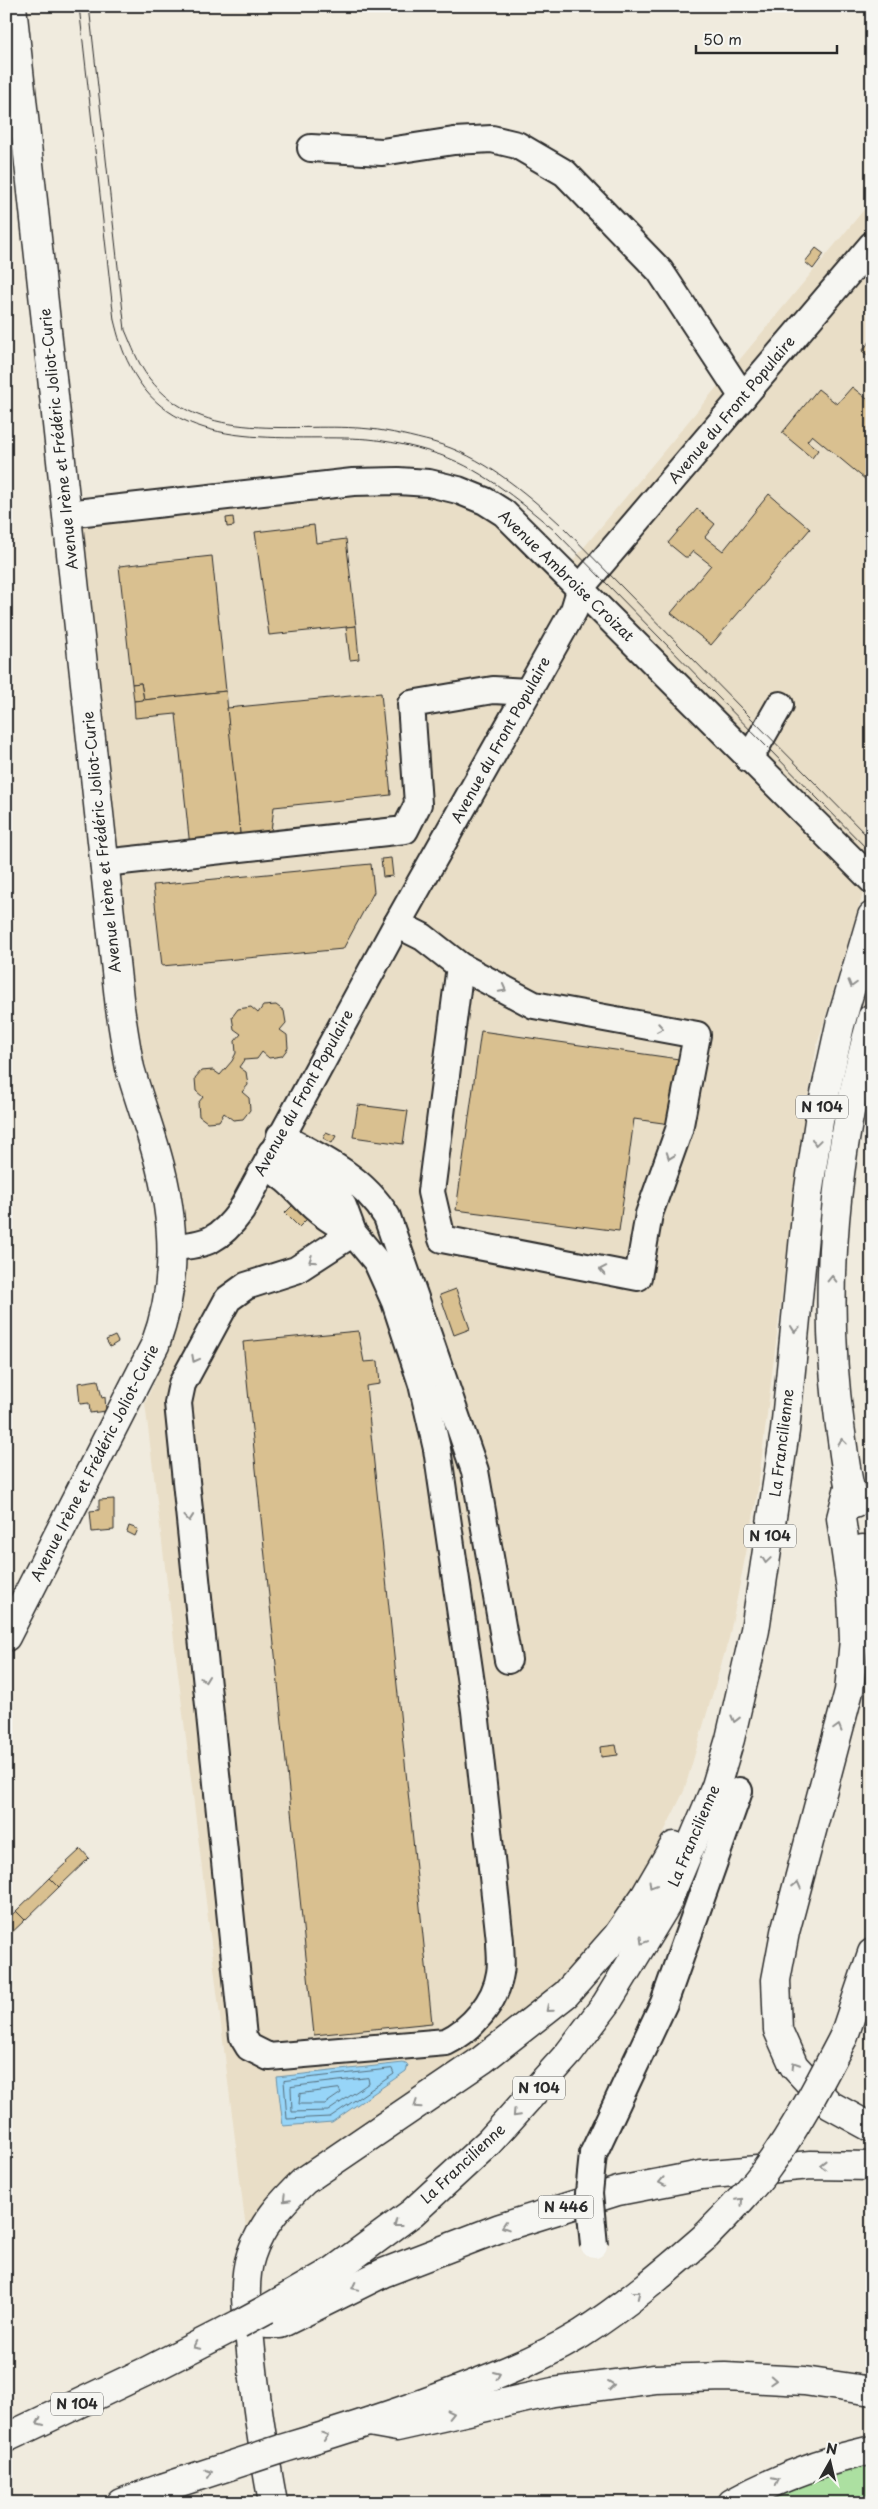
<svg xmlns="http://www.w3.org/2000/svg" width="878" height="2509" font-family="'Playpen Sans',sans-serif">
<style>
.built{fill:#e9dec7}
.green{fill:#ace0a1;stroke:#6c8666}
.water{fill:#97d5f8;stroke:#6c91a6}
.lines{fill:none;stroke-linecap:round;stroke-linejoin:round}
.shore{stroke:#566f7d;stroke-width:1}
.building{fill:#d9c090;stroke:#2b2b2b}
.minor-casing{stroke:#2b2b2b;stroke-width:30}
.major-casing{stroke:#2b2b2b;stroke-width:31}
.highway-casing{stroke:#2b2b2b;stroke-width:31}
.minor{stroke:#f6f6f2;stroke-width:26}
.major{stroke:#f6f6f2;stroke-width:28}
.highway{stroke:#f6f6f2;stroke-width:28}
.tram{stroke:#2b2b2b;stroke-width:1}
.minor-bridge-casing{stroke:#2b2b2b;stroke-width:30;stroke-linecap:butt}
.highway-bridge-casing{stroke:#2b2b2b;stroke-width:31;stroke-linecap:butt}
.minor-bridge{stroke:#f6f6f2;stroke-width:26}
.highway-bridge{stroke:#f6f6f2;stroke-width:28}
.oneway{stroke:#90908e}
.labels{text-anchor:middle;stroke-width:4;stroke-linejoin:round;paint-order:stroke}
.shield{fill:#f6f6f2;stroke:#686867;stroke-width:1}
.shield-label{font-size:14px;font-weight:bold;fill:#2b2b2b}
.street-label{font-size:15px;fill:#2b2b2b;stroke:#f6f6f2}
</style>
<rect width="100%" height="100%" fill="#f0ebde"/>
<filter id="ink" filterUnits="userSpaceOnUse"><feTurbulence type="fractalNoise" baseFrequency=".02" numOctaves="2"/><feDisplacementMap in="SourceGraphic" scale="10" xChannelSelector="R" yChannelSelector="G"/><feConvolveMatrix kernelMatrix="1 2 1 2 8 2 1 2 1" color-interpolation-filters="sRGB"/></filter>
<g filter="url(#ink)">
<path class="built" d="M872,200V864L817,1045L802,1132L756,1503L729,1638L684,1791L640,1881L607,1928L552,1990L247,2237L145,1403L172,1341L186,1279L183,1209L131,1010L77,519L347,491H412L448,498L480,511L528,551L556,581Z"/>
<path class="green" d="M872,2457V2503H747Z"/>
<path class="water" d="M403,2063L408,2065L406,2071L332,2122L283,2126L277,2077Z"/>
<g class="lines">
<g class="shore">
<path d="M392,2069L394,2074L330,2117L287,2119L284,2081Z"/>
<path d="M368,2078L369,2083L328,2111L292,2112L291,2087Z"/>
<path d="M339,2089L341,2093L325,2104H299L300,2094Z"/>
</g>
</g>
<g class="building">
<path d="M816,248L824,254L813,269L805,262Z"/>
<path d="M872,339V359L862,351Z"/>
<path d="M852,387L872,403V485L812,435L807,441L818,450L812,458L782,433L818,389L837,404Z"/>
<path d="M769,494L810,529L711,645L671,613L711,565L693,551L688,557H685L668,543L697,509L715,524L705,537L723,551Z"/>
<path d="M233,517L234,526L227,527L226,518Z"/>
<path d="M314,525L316,543L346,539L356,626L269,635L255,532Z"/>
<path d="M212,556L226,691L144,700L141,683L132,684L119,566Z"/>
<path d="M356,626L359,659L350,660L346,627Z"/>
<path d="M141,683L144,700L134,701L132,684Z"/>
<path d="M226,691L241,842L190,847L176,714L135,718L134,701Z"/>
<path d="M381,693L391,795L274,807L270,839L241,842L227,708Z"/>
<path d="M391,858L393,876L383,877L381,859Z"/>
<path d="M371,864L374,892L343,949L162,966L153,885Z"/>
<path d="M276,1005L284,1011L286,1023L280,1030L287,1035L288,1048L282,1056L269,1058L262,1052L257,1059L244,1060L239,1067L246,1072L248,1085L242,1092L249,1098L250,1110L243,1119L233,1120L224,1113L219,1121L207,1122L199,1116L198,1103L203,1097L196,1091L195,1078L201,1071L213,1070L220,1075L232,1061L236,1053L235,1041L241,1034L234,1029L232,1017L238,1009L251,1007L258,1013L263,1006Z"/>
<path d="M481,1031L679,1059L670,1124L634,1119L619,1231L456,1210Z"/>
<path d="M358,1105L408,1111L403,1144L353,1137Z"/>
<path d="M326,1132L336,1136L332,1143L323,1138Z"/>
<path d="M295,1203L309,1217L299,1227L285,1213Z"/>
<path d="M456,1289L470,1329L454,1335L440,1295Z"/>
<path d="M358,1331L364,1362L378,1361L380,1384L366,1386L432,2023L314,2035L243,1342Z"/>
<path d="M115,1336L118,1342L110,1347L106,1340Z"/>
<path d="M98,1380L102,1398L105,1397L106,1411L90,1413L89,1403L80,1404L78,1383Z"/>
<path d="M114,1499V1530L92,1532L90,1511L99,1510V1500Z"/>
<path d="M129,1526L138,1529L135,1536L127,1532Z"/>
<path d="M616,1745L618,1755L601,1757L600,1747Z"/>
<path d="M81,1849L89,1858L59,1887L50,1878Z"/>
<path d="M50,1878L59,1887L25,1920L16,1911Z"/>
<path d="M16,1911L25,1920L6,1938V1920Z"/>
</g>
<g class="lines">
<defs>
<g id="minor">
<path d="M311,148L382,152L454,141L492,139L517,145L565,173L660,271L743,397"/>
<path d="M67,514L353,482L398,481L429,483L458,490L485,501L504,513L872,880"/>
<path d="M749,759L780,705"/>
<path d="M104,863L405,830L418,804L411,704L493,690L528,692"/>
<path d="M397,924L423,937L460,966L534,1005L697,1035L679,1130L649,1214L638,1277L442,1239L431,1192L460,966"/>
<path d="M280,1136C320,1157 363,1177 387,1217L475,1471L508,1660"/>
<path d="M271,1153L319,1180L335,1193L343,1206L353,1233L377,1262L395,1302L422,1384L437,1449L475,1711L500,1941C500,1951 502,1963 500,1973C496,2002 471,2030 446,2042L269,2057L249,2047L243,2037L178,1403L182,1384L228,1299L246,1286L296,1270L353,1233"/>
<path d="M267,1167C287,1177 298,1192 314,1207C326,1218 339,1225 353,1233"/>
<path d="M172,1247C207,1245 220,1240 241,1211L397,924L574,610L581,587L872,245"/>
<path d="M593,2154L664,2003L739,1791"/>
</g>
<path id="major" d="M6,1637L155,1345C178,1284 175,1218 157,1155C149,1126 138,1097 130,1068C126,1048 123,1028 120,1008L12,6"/>
<g id="highway">
<path d="M849,1487L841,1518L852,1596L854,1640L849,1691L785,1932L776,1980L778,2030L794,2066L830,2105L872,2128"/>
<path d="M854,1504C846,1479 844,1452 840,1426C821,1290 835,1150 872,1018"/>
<path d="M863,1549L872,1591"/>
<path d="M844,2036L872,1953"/>
<path d="M267,2309L333,2271L412,2213L489,2142L569,2053L606,2004L665,1907L716,1786L730,1739L755,1630L785,1431L808,1195L819,1121L840,1025L872,916"/>
<path d="M267,2324H280L383,2273L500,2228L618,2191L701,2175L811,2165L872,2166"/>
<path d="M369,2422L397,2427L553,2392L655,2379L725,2377L804,2381L872,2391"/>
<path d="M6,2438L147,2371L239,2324"/>
<path d="M281,2449C342,2431 402,2412 461,2389C502,2374 543,2357 581,2334C626,2305 666,2271 706,2236"/>
<path d="M121,2503L162,2488"/>
<path d="M273,2503C263,2449 255,2396 250,2341C247,2313 242,2282 251,2255C261,2225 282,2202 304,2181L482,2060L566,1994L617,1936L645,1896L674,1846"/>
<path d="M732,2503C777,2478 822,2461 872,2450"/>
</g>
</defs>
<use href="#minor" class="minor-casing"/>
<use href="#major" class="major-casing"/>
<use href="#highway" class="highway-casing"/>
<use href="#minor" class="minor"/>
<use href="#major" class="major"/>
<use href="#highway" class="highway"/>
<g class="tram">
<path d="M79,6L114,320C118,336 122,351 130,366C174,457 286,433 368,439C388,441 412,446 431,452C479,466 517,499 554,530L872,854"/>
<path d="M89,6L125,330C132,346 138,364 149,378C202,447 295,421 370,429C390,431 413,437 433,442C482,456 523,490 560,524L872,841"/>
</g>
<defs>
<path id="minor-bridge" d="M593,2154L589,2193L594,2245"/>
<g id="highway-bridge">
<path d="M706,2236C726,2215 747,2195 765,2171C796,2129 820,2082 844,2036"/>
<path d="M239,2324L267,2309"/>
<path d="M162,2488L281,2449"/>
</g>
</defs>
<use href="#minor-bridge" class="minor-bridge-casing"/>
<use href="#highway-bridge" class="highway-bridge-casing"/>
<use href="#minor-bridge" class="minor-bridge"/>
<use href="#highway-bridge" class="highway-bridge"/>
</g>
<defs><path id="oneway-chevron" d="M-2-3.5L2.5 0L-2 3.5" fill="none" stroke-width="1.6" stroke-linecap="round" stroke-linejoin="round" transform="scale(1.25)"/></defs>
<g class="oneway">
<use href="#oneway-chevron" transform="translate(852 984) rotate(106)"/>
<use href="#oneway-chevron" transform="translate(503 989) rotate(28)"/>
<use href="#oneway-chevron" transform="translate(660 1028) rotate(10)"/>
<use href="#oneway-chevron" transform="translate(816 1142) rotate(98)"/>
<use href="#oneway-chevron" transform="translate(670 1156) rotate(110)"/>
<use href="#oneway-chevron" transform="translate(312 1260) rotate(147)"/>
<use href="#oneway-chevron" transform="translate(603 1270) rotate(-169)"/>
<use href="#oneway-chevron" transform="translate(832 1279) rotate(-89)"/>
<use href="#oneway-chevron" transform="translate(795 1329) rotate(96)"/>
<use href="#oneway-chevron" transform="translate(195 1359) rotate(118)"/>
<use href="#oneway-chevron" transform="translate(842 1442) rotate(-98)"/>
<use href="#oneway-chevron" transform="translate(189 1518) rotate(85)"/>
<use href="#oneway-chevron" transform="translate(766 1560) rotate(98)"/>
<use href="#oneway-chevron" transform="translate(205 1679) rotate(84)"/>
<use href="#oneway-chevron" transform="translate(735 1719) rotate(104)"/>
<use href="#oneway-chevron" transform="translate(838 1728) rotate(-74)"/>
<use href="#oneway-chevron" transform="translate(652 1885) rotate(121)"/>
<use href="#oneway-chevron" transform="translate(797 1885) rotate(-76)"/>
<use href="#oneway-chevron" transform="translate(643 1941) rotate(121)"/>
<use href="#oneway-chevron" transform="translate(549 2009) rotate(139)"/>
<use href="#oneway-chevron" transform="translate(795 2065) rotate(-122)"/>
<use href="#oneway-chevron" transform="translate(417 2105) rotate(146)"/>
<use href="#oneway-chevron" transform="translate(516 2114) rotate(133)"/>
<use href="#oneway-chevron" transform="translate(823 2165) rotate(-179)"/>
<use href="#oneway-chevron" transform="translate(662 2182) rotate(169)"/>
<use href="#oneway-chevron" transform="translate(286 2199) rotate(134)"/>
<use href="#oneway-chevron" transform="translate(740 2201) rotate(-47)"/>
<use href="#oneway-chevron" transform="translate(397 2224) rotate(143)"/>
<use href="#oneway-chevron" transform="translate(505 2226) rotate(162)"/>
<use href="#oneway-chevron" transform="translate(355 2287) rotate(154)"/>
<use href="#oneway-chevron" transform="translate(637 2294) rotate(-38)"/>
<use href="#oneway-chevron" transform="translate(196 2346) rotate(153)"/>
<use href="#oneway-chevron" transform="translate(497 2375) rotate(-23)"/>
<use href="#oneway-chevron" transform="translate(773 2380) rotate(3)"/>
<use href="#oneway-chevron" transform="translate(611 2385) rotate(-7)"/>
<use href="#oneway-chevron" transform="translate(451 2414) rotate(-13)"/>
<use href="#oneway-chevron" transform="translate(40 2422) rotate(155)"/>
<use href="#oneway-chevron" transform="translate(325 2436) rotate(-17)"/>
<use href="#oneway-chevron" transform="translate(209 2473) rotate(-18)"/>
<use href="#oneway-chevron" transform="translate(776 2481) rotate(-26)"/>
</g>
</g>
<g class="labels">
<g class="shield">
<rect x="796" y="1095.5" width="52" height="23" rx="4"/>
<rect x="744" y="1524.5" width="52" height="23" rx="4"/>
<rect x="513" y="2076.5" width="52" height="23" rx="4"/>
<rect x="538.5" y="2195.5" width="55" height="23" rx="4"/>
<rect x="51" y="2392.5" width="52" height="23" rx="4"/>
</g>
<g class="shield-label">
<text x="822" y="1112">N 104</text>
<text x="770" y="1541">N 104</text>
<text x="539" y="2093">N 104</text>
<text x="566" y="2212">N 446</text>
<text x="77" y="2409">N 104</text>
</g>
<g class="street-label">
<text transform="translate(732 410) rotate(-50)" y="5">Avenue du Front Populaire</text>
<text transform="translate(59 439) rotate(-96)" y="5">Avenue Irène et Frédéric Joliot-Curie</text>
<text transform="translate(566 576) rotate(44)" y="5">Avenue Ambroise Croizat</text>
<text transform="translate(501 740) rotate(-61)" y="5">Avenue du Front Populaire</text>
<text transform="translate(102 842) rotate(-96)" y="5">Avenue Irène et Frédéric Joliot-Curie</text>
<text transform="translate(304 1093) rotate(-61)" y="5">Avenue du Front Populaire</text>
<text transform="translate(782 1443) rotate(-83)" y="5">La Francilienne</text>
<text transform="translate(95 1463) rotate(-63)" y="5">Avenue Irène et Frédéric Joliot-Curie</text>
<text transform="translate(694 1836) rotate(-67)" y="5">La Francilienne</text>
<text transform="translate(463 2164) rotate(-43)" y="5">La Francilienne</text>
</g>
</g>
<rect width="878" height="2509" fill="none" stroke="#f6f6f2" stroke-width="25"/>
<rect x="12" y="12" width="853" height="2484" fill="none" stroke="#2b2b2b" stroke-width="2" filter="url(#ink)"/>
<g transform="translate(830 2462) rotate(8)" stroke="#f6f6f2" stroke-width="4" paint-order="stroke">
<path d="M0-4L9 19L0 12L-9 19Z" fill="#2b2b2b"/>
<text y="-8" font-size="14" font-weight="bold" text-anchor="middle" fill="#2b2b2b">N</text>
</g>
<path d="M696 45v8h141v-8" fill="none" stroke="#2b2b2b" stroke-width="2.5"/>
<text x="703" y="45" font-size="15" fill="#2b2b2b" stroke="#f6f6f2" stroke-width="4" paint-order="stroke">50 m</text>
</svg>
